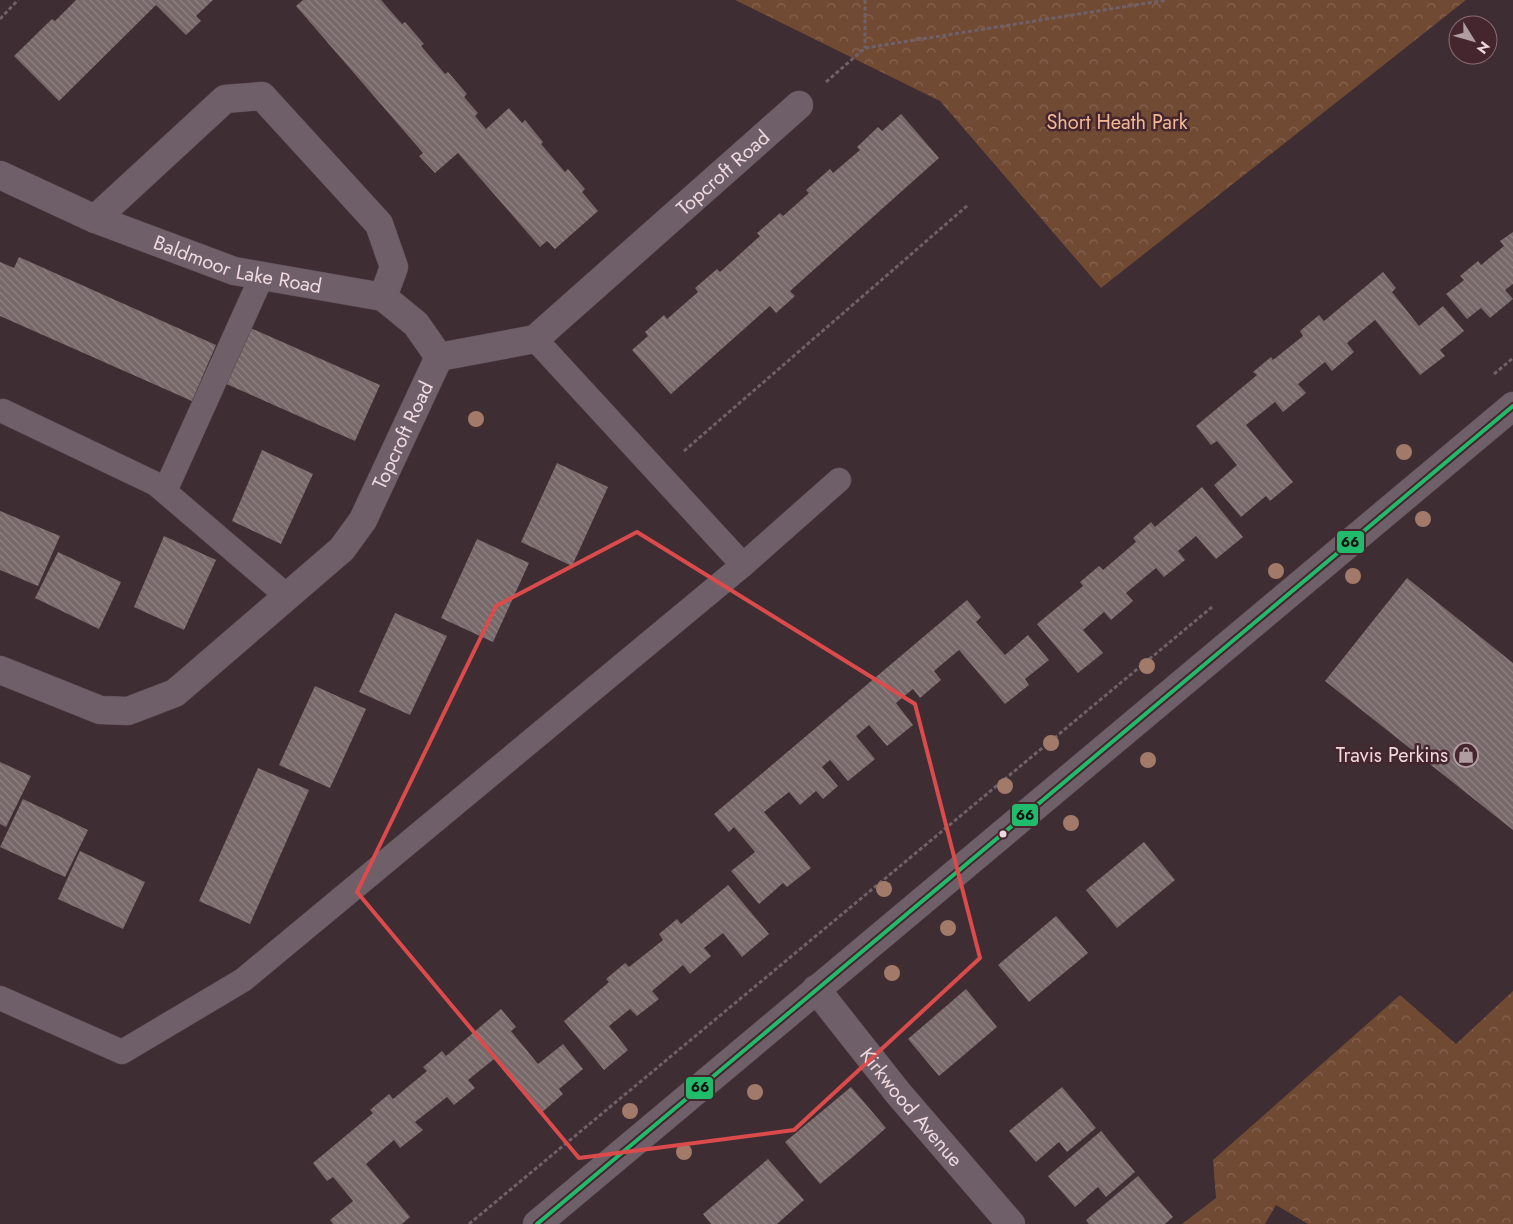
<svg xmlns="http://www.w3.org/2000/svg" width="1513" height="1224" font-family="Jost,sans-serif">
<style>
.park{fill:url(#park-crowns)}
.building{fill:url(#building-back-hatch)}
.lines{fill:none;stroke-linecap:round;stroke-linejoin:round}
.lane-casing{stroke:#584a4e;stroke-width:25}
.street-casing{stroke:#584a4e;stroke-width:29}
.path{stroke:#6f6168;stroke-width:3;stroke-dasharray:4 2.5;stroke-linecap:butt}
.lane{stroke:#6e5f69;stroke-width:24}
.street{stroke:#6e5f69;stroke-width:28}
.bus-1-casing{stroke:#45262e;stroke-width:8}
.bus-1{stroke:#20bc6c;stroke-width:4}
.tree{fill:#a27a69}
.marked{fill:none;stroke:#db4b4c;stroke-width:4;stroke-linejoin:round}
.bus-dot{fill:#eed9de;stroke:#45262e;stroke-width:2}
.labels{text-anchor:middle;stroke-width:5;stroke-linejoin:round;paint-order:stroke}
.park-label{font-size:20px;fill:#f3b996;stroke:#45262e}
.street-label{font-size:20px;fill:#eed9de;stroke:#45262e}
.poi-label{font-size:20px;fill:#eed9de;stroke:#45262e;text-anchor:end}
.line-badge{stroke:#45262e;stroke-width:2}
.pale-badge-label{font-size:14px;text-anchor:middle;font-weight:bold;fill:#111}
</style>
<defs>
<pattern id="park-crowns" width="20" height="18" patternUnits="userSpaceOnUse" patternTransform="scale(1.25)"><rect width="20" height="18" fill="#714a34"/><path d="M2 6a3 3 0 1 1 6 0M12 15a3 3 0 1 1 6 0" fill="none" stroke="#866451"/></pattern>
<pattern id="building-back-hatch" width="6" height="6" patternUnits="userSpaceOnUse" patternTransform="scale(1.25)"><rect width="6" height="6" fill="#766768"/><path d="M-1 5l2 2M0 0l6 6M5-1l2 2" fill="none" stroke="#908384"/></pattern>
</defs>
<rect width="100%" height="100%" fill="#3e2d32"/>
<g class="park">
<path d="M735,0H1466L1101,288L940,101Z"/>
<path d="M1513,991V1224H1308L1276,1205L1265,1224H1182L1216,1198L1213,1160L1400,995L1456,1044Z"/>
</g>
<g class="building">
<path d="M76,0H213L196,16L201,21L186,35L156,5L59,101L14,56L52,19L55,21Z"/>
<path d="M303,0H381L402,24L405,22L424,44L421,46L445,74L448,72L467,94L464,97L478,113L475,116L486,129L509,108L522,123L525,120L543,142L541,144L565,172L568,169L585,189L582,192L598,211L555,249L547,241L540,247L458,153L435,173L419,156L423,153L296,6Z"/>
<path d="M901,114L939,158L790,291L795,296L785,305L776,313L770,306L671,394L632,350L648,336L645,332L664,315L667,319L698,292L695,288L717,269L720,272L760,236L757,233L780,213L783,216L809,193L806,190L830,169L833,173L860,150L857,147L878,127L882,131Z"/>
<path d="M1513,232V284L1505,290L1513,299L1490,318L1481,308L1467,319L1446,294L1464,280L1460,276L1478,261L1481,265L1504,246L1500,241Z"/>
<path d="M19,257L216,345L192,401L0,316V262L14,268Z"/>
<path d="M1383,272L1396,288L1392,292L1419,326L1443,306L1464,331L1440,350L1445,356L1420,375L1375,320L1347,343L1354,352L1332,371L1325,362L1298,384L1306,393L1283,412L1275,402L1246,425L1293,482L1270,501L1266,496L1241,517L1214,485L1237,465L1217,441L1211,445L1196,426L1257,375L1253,372L1271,357L1273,360L1303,336L1300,331L1319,315L1324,321Z"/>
<path d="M246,326L380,385L355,441L222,382Z"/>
<path d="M262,450L313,474L281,544L232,521Z"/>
<path d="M557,463L608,487L572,566L521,542Z"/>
<path d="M1202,487L1243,537L1216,559L1196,536L1178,551L1185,560L1164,577L1156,568L1126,593L1133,601L1111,620L1104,612L1083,630L1103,653L1078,673L1037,624L1083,586L1080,582L1099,566L1103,570L1136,542L1133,538L1151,522L1155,527Z"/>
<path d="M0,511L60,536L38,586L0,570Z"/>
<path d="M164,536L216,560L184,630L134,607Z"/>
<path d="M477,539L529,563L493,642L441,618Z"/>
<path d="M58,552L121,582L99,629L35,598Z"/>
<path d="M1407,578L1513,663V830L1325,681Z"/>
<path d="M967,600L981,617L976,622L1005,655L1028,635L1049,660L1025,679L1029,685L1005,704L959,650L934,671L941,680L920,698L913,689L896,703L913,725L887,746L869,725L856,736L875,759L848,781L830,760L822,767L838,786L823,799L816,791L800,805L789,792L764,812L811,868L787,887L783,883L759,904L731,871L755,852L734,827L729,832L714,814Z"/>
<path d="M395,613L447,636L410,715L359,692Z"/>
<path d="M315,686L366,709L330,788L279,765Z"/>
<path d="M0,762L31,776L6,827L0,824Z"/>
<path d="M258,768L309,790L250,924L199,901Z"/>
<path d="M23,799L88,830L65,877L0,847Z"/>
<path d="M1144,842L1175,880L1117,928L1086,890Z"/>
<path d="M80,851L145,882L123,929L58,899Z"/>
<path d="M728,885L769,934L742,957L723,933L704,948L711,956L690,974L683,965L652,991L659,999L637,1016L630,1009L609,1026L628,1050L604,1070L564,1021L609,982L606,979L625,963L629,967L663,940L659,934L677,919L681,924Z"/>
<path d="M1056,916L1088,953L1029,1002L998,965Z"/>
<path d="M966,989L997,1027L939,1076L908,1039Z"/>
<path d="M501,1009L516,1027L511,1031L538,1064L563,1044L583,1069L559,1089L563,1094L540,1114L494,1059L468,1080L475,1088L454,1105L447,1097L415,1122L423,1130L400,1148L394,1140L366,1164L410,1217L402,1224H333L330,1220L353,1201L333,1177L327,1181L313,1163L373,1113L370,1110L389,1094L393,1099L427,1071L423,1067L442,1051L446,1056Z"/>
<path d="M851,1087L886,1128L855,1155L820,1184L785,1142Z"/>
<path d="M1062,1087L1096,1128L1067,1152L1059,1142L1036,1162L1009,1131Z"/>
<path d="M1101,1131L1135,1172L1106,1197L1098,1187L1075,1207L1048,1176Z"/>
<path d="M768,1159L804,1200L777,1224H711L703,1214Z"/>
<path d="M1138,1176L1173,1217L1165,1224H1089L1086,1220Z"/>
</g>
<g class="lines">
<defs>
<g id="lane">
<path d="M535,339L743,565"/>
<path d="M3,411L156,484L287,596"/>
<path d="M165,491L262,276"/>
<path d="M0,998L122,1052L243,980L743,565L839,480"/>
</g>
<g id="street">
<path id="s1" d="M0,175L95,219L234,271L383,297L416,324L439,357"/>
<path d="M95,219L225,99L262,96L379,224L394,267L383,297"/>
<path id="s2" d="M0,670L100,710L128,711L175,693L342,549L363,520L439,357L535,339L799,105"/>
<path id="s3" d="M816,989L898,1093L1011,1224"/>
<path d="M537,1224L1513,406"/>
</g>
</defs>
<use href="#lane" class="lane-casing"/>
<use href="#street" class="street-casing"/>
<g class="path">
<path d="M865,0V48"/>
<path d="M0,19L18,0"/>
<path d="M826,82L865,48L1167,0"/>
<path d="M1494,374L1513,358"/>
<path d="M684,451L968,205"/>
<path d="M469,1224L1212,607"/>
</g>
<use href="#lane" class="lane"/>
<use href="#street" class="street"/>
<defs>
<path id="bus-1" d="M537,1224L1513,406"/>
</defs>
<use href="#bus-1" class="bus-1-casing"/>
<use href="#bus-1" class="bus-1"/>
</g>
<g class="tree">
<circle cx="476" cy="419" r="8"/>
<circle cx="1404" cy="452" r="8"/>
<circle cx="1423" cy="519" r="8"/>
<circle cx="1276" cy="571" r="8"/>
<circle cx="1353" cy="576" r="8"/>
<circle cx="1147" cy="666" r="8"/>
<circle cx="1051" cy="743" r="8"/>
<circle cx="1148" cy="760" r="8"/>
<circle cx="1005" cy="786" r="8"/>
<circle cx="1071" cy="823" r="8"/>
<circle cx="884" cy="889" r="8"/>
<circle cx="948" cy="928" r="8"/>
<circle cx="892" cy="973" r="8"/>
<circle cx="755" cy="1092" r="8"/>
<circle cx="630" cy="1111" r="8"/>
<circle cx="684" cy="1152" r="8"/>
</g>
<path class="marked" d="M637,532L915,704L980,958L794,1130L579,1158L357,892L496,606Z"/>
<defs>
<symbol id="shop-ring" viewBox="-11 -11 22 22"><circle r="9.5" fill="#45262e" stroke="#b09da2" stroke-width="1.5"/><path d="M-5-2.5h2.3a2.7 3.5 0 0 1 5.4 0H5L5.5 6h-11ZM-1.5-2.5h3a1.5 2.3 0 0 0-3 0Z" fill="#b09da2"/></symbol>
</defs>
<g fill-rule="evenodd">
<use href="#shop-ring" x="1452" y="741" width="28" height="28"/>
</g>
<circle class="bus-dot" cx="1003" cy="834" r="4.5"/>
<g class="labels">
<g class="park-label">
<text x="1117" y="129">Short Heath Park</text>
</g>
<g class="street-label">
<text dy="7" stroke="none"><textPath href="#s2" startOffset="971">Topcroft Road</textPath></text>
<text dy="7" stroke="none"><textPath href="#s1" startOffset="255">Baldmoor Lake Road</textPath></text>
<text dy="7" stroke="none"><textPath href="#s2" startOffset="536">Topcroft Road</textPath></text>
<text dy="7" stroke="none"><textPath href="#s3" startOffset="152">Kirkwood Avenue</textPath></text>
</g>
<g class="poi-label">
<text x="1448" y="762">Travis Perkins</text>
</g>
</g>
<g class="line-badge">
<rect x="1336" y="530" width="29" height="24" rx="5" fill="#20bc6c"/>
<rect x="1011" y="803" width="28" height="24" rx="5" fill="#20bc6c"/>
<rect x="685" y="1076" width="29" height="24" rx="5" fill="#20bc6c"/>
</g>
<g class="pale-badge-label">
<text x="1350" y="547">66</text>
<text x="1025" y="820">66</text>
<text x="700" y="1092">66</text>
</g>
<g transform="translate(1473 40) rotate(127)"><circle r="24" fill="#45262e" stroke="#896e74"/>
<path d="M0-4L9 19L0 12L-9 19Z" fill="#b09da2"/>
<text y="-8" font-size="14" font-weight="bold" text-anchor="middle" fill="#eed9de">N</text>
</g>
</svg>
